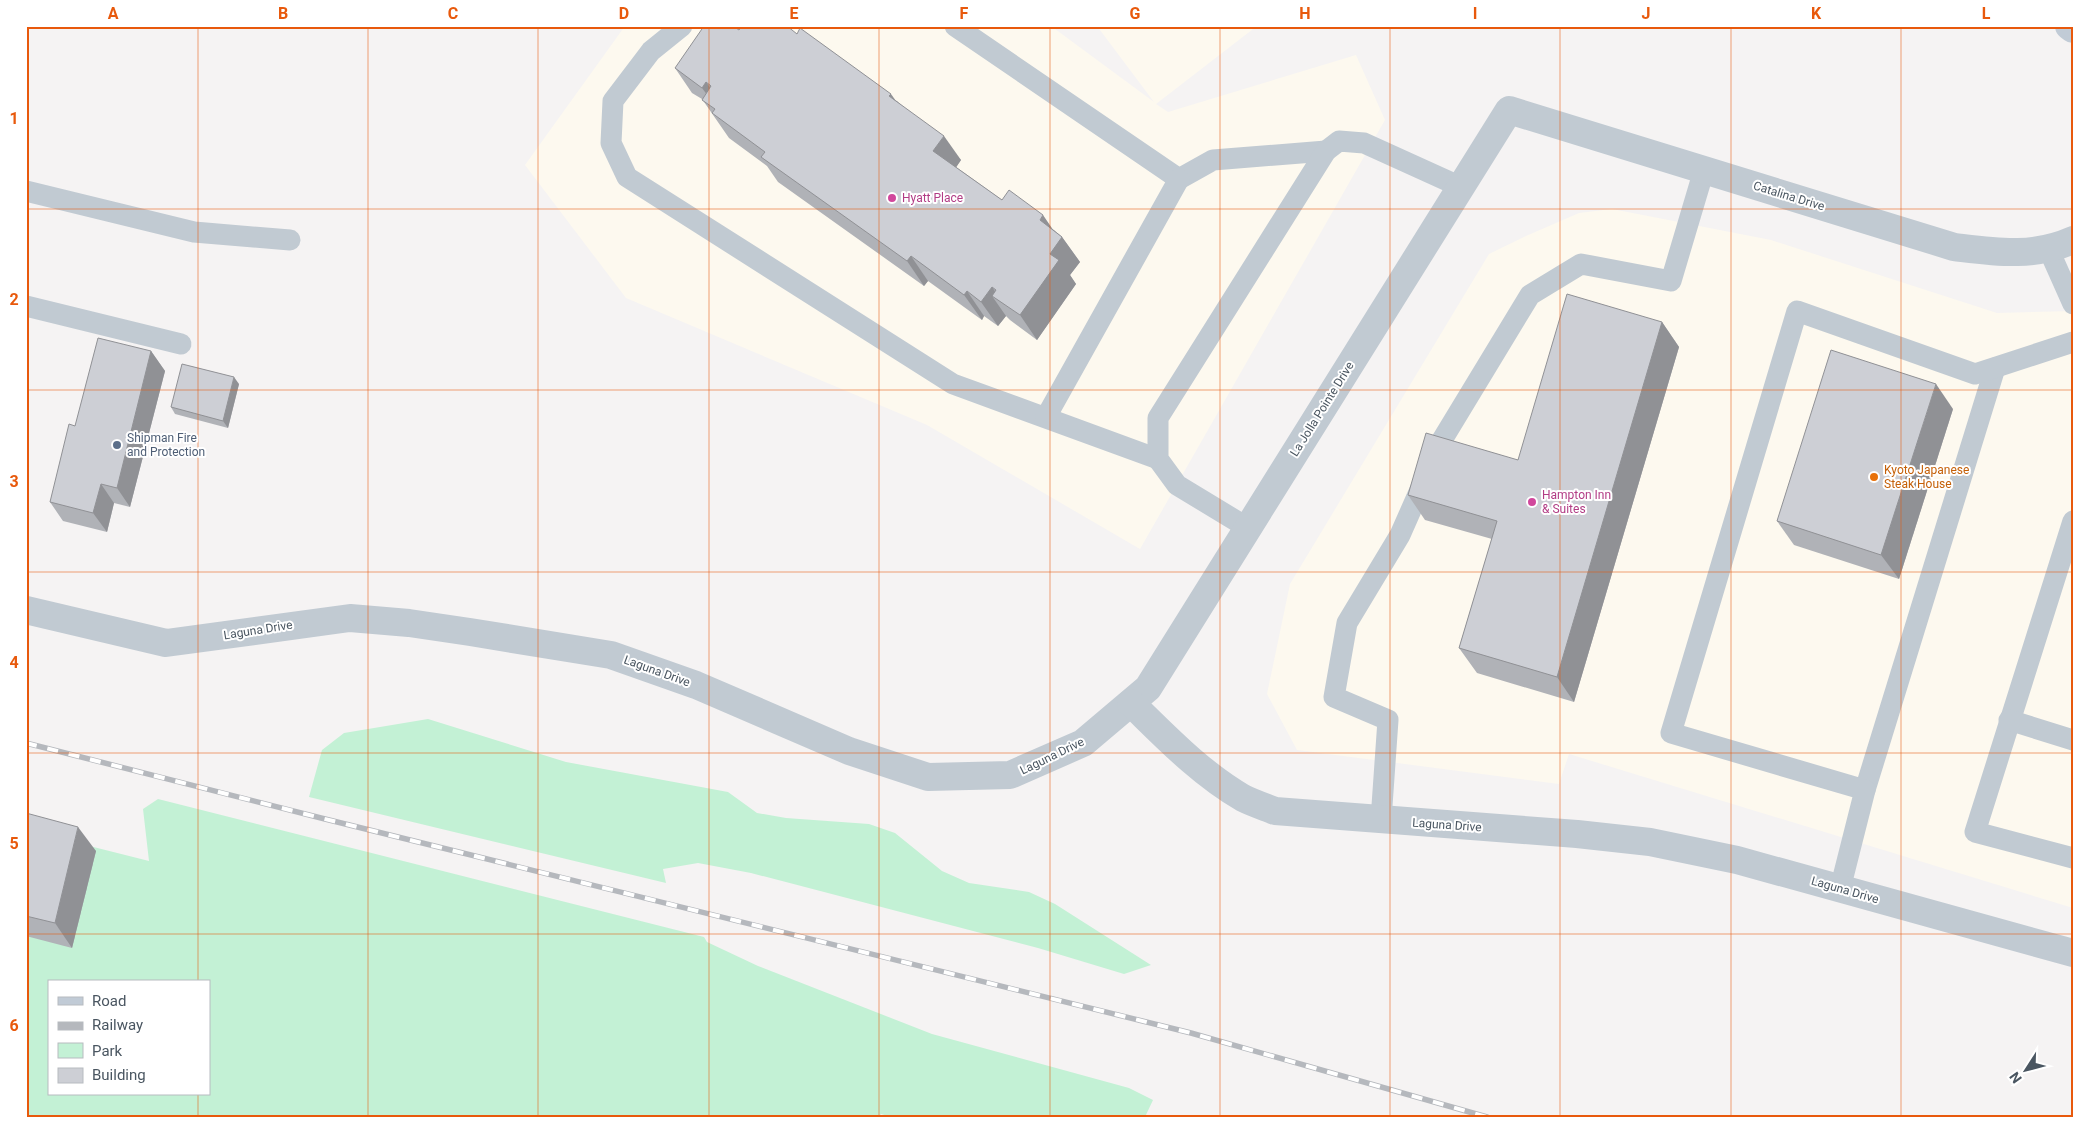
<svg xmlns="http://www.w3.org/2000/svg" width="2099" height="1143" font-family="Roboto,sans-serif">
<style>
.commercial{fill:#fdf9ef}
.green{fill:#c3f1d5;fill-rule:evenodd}
.lines{fill:none;stroke-linecap:round;stroke-linejoin:round}
.lane{stroke:#c1cad2;stroke-width:21}
.street{stroke:#c1cad2;stroke-width:28}
.secondary{stroke:#c1cbd6;stroke-width:28}
.rail-casing{stroke:#b5b8bd;stroke-width:5.5}
.rail{stroke:#fff;stroke-width:4;stroke-dasharray:11;stroke-linecap:butt}
.wall{fill:#b0b2b7}
.shaded-wall{fill:#909195}
.building{fill:#cdcfd5;stroke:#909195}
.grid{fill:none;stroke:#e8590c;stroke-width:1;stroke-opacity:0.55}
.hotel-dot{fill:#d1479c;stroke:#fff;stroke-width:2}
.service-dot{fill:#5c6f8a;stroke:#fff;stroke-width:2}
.food-dot{fill:#e8710a;stroke:#fff;stroke-width:2}
.labels{text-anchor:middle;stroke-width:4;stroke-linejoin:round;paint-order:stroke}
.street-label{font-size:12px;fill:#4a5661;stroke:#fff}
.hotel-label{font-size:12px;fill:#b23c85;stroke:#fff;text-anchor:start}
.service-label{font-size:12px;fill:#4e5e75;stroke:#fff;text-anchor:start}
.food-label{font-size:12px;fill:#c56008;stroke:#fff;text-anchor:start}
.neatline{fill:none;stroke:#e8590c;stroke-width:2}
.grid-label{font-size:16px;text-anchor:middle;font-weight:bold;fill:#e8590c}
</style>
<rect width="100%" height="100%" fill="#f5f3f3"/>
<g class="commercial">
<path d="M625,26H1051L1154,102L1097,26H1257L1156,104L1168,112L1356,55L1385,120L1140,549L927,425L626,298L525,165Z"/>
<path d="M1612,209L1771,240L1997,313L2073,311V908L1569,754L1559,784L1297,750L1267,694L1290,584L1489,254L1526,236L1579,213Z"/>
</g>
<g class="green">
<path d="M428,719L566,762L728,792L757,813L786,818L869,824L895,833L942,871L969,883L1029,892L1055,904L1151,965L1124,974L1038,948L751,873L698,863L663,869L666,883L309,797L322,750L344,733Z"/>
<path d="M158,799L704,937L707,942L758,966L932,1034L1129,1088L1153,1100L1145,1117H891L881,1114L879,1117H26V830L149,861L143,809ZM49,982H209V1094H49Z"/>
</g>
<g class="lines">
<g class="lane">
<path d="M682,26L651,51L613,101L611,143L627,177L953,384L1158,459"/>
<path d="M955,26L1179,179L1213,160L1326,151"/>
<path d="M26,191L194,232L290,240"/>
<path d="M2048,248L2073,304"/>
<path d="M26,306L181,344"/>
<path d="M1046,417L1179,179"/>
<path d="M2073,521L1975,832L2073,858"/>
<path d="M1248,528L1177,485L1158,459V418L1326,151L1339,141L1364,143L1461,187"/>
<path d="M2009,720L2073,740"/>
<path d="M1865,790L1995,368"/>
<path d="M1381,820L1388,720L1334,697L1347,623L1400,535L1442,440L1530,295L1581,264L1671,281L1704,170"/>
<path d="M1840,889L1865,790L1671,733L1797,311L1975,374L2073,342"/>
</g>
<g class="street">
<path d="M26,610L166,643L350,618L409,623L470,632L611,655L696,685L849,751L928,777L1010,775L1083,743L1148,688L1509,110L1954,247C1996,252 2032,258 2073,240"/>
<path d="M1131,703C1166,737 1200,773 1243,798C1253,803 1265,807 1275,811L1577,834L1650,842L1737,860L2073,953"/>
</g>
<path class="secondary" d="M2069,26L2073,29"/>
<defs>
<path id="rail" d="M26,743L321,818L1191,1033L1487,1117"/>
</defs>
<use href="#rail" class="rail-casing"/>
<use href="#rail" class="rail"/>
</g>
<g class="wall">
<path d="M739,30L897,101L961,160L956,167L1002,200L1054,230L1062,237L1080,262L1070,275L1076,284L1037,340L1010,320L1006,316L998,326L984,316L982,320L928,281L924,286L778,182L767,166L729,138L702,99L692,93L675,68Z"/>
<path d="M1662,322L1679,347L1574,702L1477,673L1459,648L1492,539L1425,520L1408,495L1518,460Z"/>
<path d="M151,351L165,371L130,507L114,503L107,532L63,521L50,502L75,426Z"/>
<path d="M239,384L228,428L175,414L171,407Z"/>
<path d="M1953,409L1899,579L1794,545L1777,521Z"/>
<path d="M26,813L96,851L72,948L26,936Z"/>
</g>
<g class="shaded-wall">
<path d="M706,82L724,106L720,112L702,88Z"/>
<path d="M891,94L908,118L889,96Z"/>
<path d="M944,136L961,160L951,175L933,151Z"/>
<path d="M1043,215L1060,240L1062,237L1080,262L1070,275L1076,284L1037,340L1020,315L1050,254L1040,220Z"/>
<path d="M911,256L928,281L924,286L907,261Z"/>
<path d="M992,287L1004,304L992,296L1006,316L998,326L981,302Z"/>
<path d="M967,291L984,316L982,320L964,295Z"/>
<path d="M1662,322L1679,347L1574,702L1557,677Z"/>
<path d="M151,351L165,371L130,507L117,488Z"/>
<path d="M234,377L239,384L228,428L223,421Z"/>
<path d="M1936,384L1953,409L1899,579L1881,555Z"/>
<path d="M101,484L114,503L107,532L93,513Z"/>
<path d="M78,827L96,851L72,948L55,923Z"/>
</g>
<g class="building">
<path d="M704,26H733L739,30L742,26H787L797,34L800,28L891,94L889,96L944,136L933,151L1002,200L1009,190L1043,215L1040,220L1062,237L1050,254L1059,260L1020,315L992,296L996,290L992,287L981,302L967,291L964,295L911,256L907,261L761,157L765,152L712,113L715,109L702,100L711,86L706,82L702,88L675,68Z"/>
<path d="M1567,294L1662,322L1557,677L1459,648L1497,521L1408,495L1426,433L1518,460Z"/>
<path d="M98,338L151,351L117,488L101,484L93,513L50,502L69,424L75,426Z"/>
<path d="M1831,350L1936,384L1881,555L1777,521Z"/>
<path d="M182,364L234,377L223,421L171,407Z"/>
<path d="M26,813L78,827L55,923L26,916Z"/>
</g>
<path class="grid" d="M198,26V982M368,26V1117M538,26V1117M709,26V1117M879,26V1117M1050,26V1117M1220,26V1117M1390,26V1117M1560,26V1117M1731,26V1117M1901,26V1117M26,209H2073M26,390H2073M26,572H2073M26,753H2073M26,934H2073M198,1094V1117"/>
<g class="hotel-dot">
<circle cx="892" cy="198" r="5"/>
<circle cx="1532" cy="502" r="5"/>
</g>
<circle class="service-dot" cx="117" cy="445" r="5"/>
<circle class="food-dot" cx="1874" cy="477" r="5"/>
<g class="labels">
<g class="street-label">
<text transform="translate(1789 196) rotate(17)" y="4">Catalina Drive</text>
<text transform="translate(1322 409) rotate(-58)" y="4">La Jolla Pointe Drive</text>
<text transform="translate(258 630) rotate(-9)" y="4">Laguna Drive</text>
<text transform="translate(657 671) rotate(20)" y="4">Laguna Drive</text>
<text transform="translate(1052 756) rotate(-26)" y="4">Laguna Drive</text>
<text transform="translate(1447 825) rotate(4)" y="4">Laguna Drive</text>
<text transform="translate(1845 890) rotate(16)" y="4">Laguna Drive</text>
</g>
<g class="hotel-label">
<text x="902" y="202">Hyatt Place</text>
<text x="1542" y="499">Hampton Inn<tspan x="1542" dy="14">&amp; Suites</tspan></text>
</g>
<g class="service-label">
<text x="127" y="442">Shipman Fire<tspan x="127" dy="14">and Protection</tspan></text>
</g>
<g class="food-label">
<text x="1884" y="474">Kyoto Japanese<tspan x="1884" dy="14">Steak House</tspan></text>
</g>
</g>
<rect width="2099" height="1143" fill="none" stroke="#ffffff" stroke-width="55"/>
<rect x="48" y="980" width="162" height="115" fill="#ffffff" stroke="#b7bbc0"/>
<rect x="58" y="997" width="25" height="8" fill="#c1cbd6" stroke="#b7bbc0"/>
<text x="92" y="1006" font-size="15" fill="#4a5661">Road</text>
<rect x="58" y="1022" width="25" height="8" fill="#b5b8bd" stroke="#b7bbc0"/>
<text x="92" y="1030" font-size="15" fill="#4a5661">Railway</text>
<rect x="58" y="1043" width="25" height="15" fill="#c3f1d5" stroke="#b7bbc0"/>
<text x="92" y="1056" font-size="15" fill="#4a5661">Park</text>
<rect x="58" y="1068" width="25" height="15" fill="#cdcfd5" stroke="#b7bbc0"/>
<text x="92" y="1080" font-size="15" fill="#4a5661">Building</text>
<g transform="translate(2026 1070) rotate(234)" stroke="#ffffff" stroke-width="4" paint-order="stroke">
<path d="M0-4L9 19L0 12L-9 19Z" fill="#4a5661"/>
<text y="-8" font-size="14" font-weight="bold" text-anchor="middle" fill="#4a5661">N</text>
</g>
<rect x="28" y="28" width="2044" height="1088" class="neatline"/>
<g class="grid-label">
<text x="113" y="19">A</text>
<text x="283" y="19">B</text>
<text x="453" y="19">C</text>
<text x="624" y="19">D</text>
<text x="794" y="19">E</text>
<text x="964" y="19">F</text>
<text x="1135" y="19">G</text>
<text x="1305" y="19">H</text>
<text x="1475" y="19">I</text>
<text x="1646" y="19">J</text>
<text x="1816" y="19">K</text>
<text x="1986" y="19">L</text>
<text x="14" y="124">1</text>
<text x="14" y="305">2</text>
<text x="14" y="487">3</text>
<text x="14" y="668">4</text>
<text x="14" y="849">5</text>
<text x="14" y="1031">6</text>
</g>
</svg>
